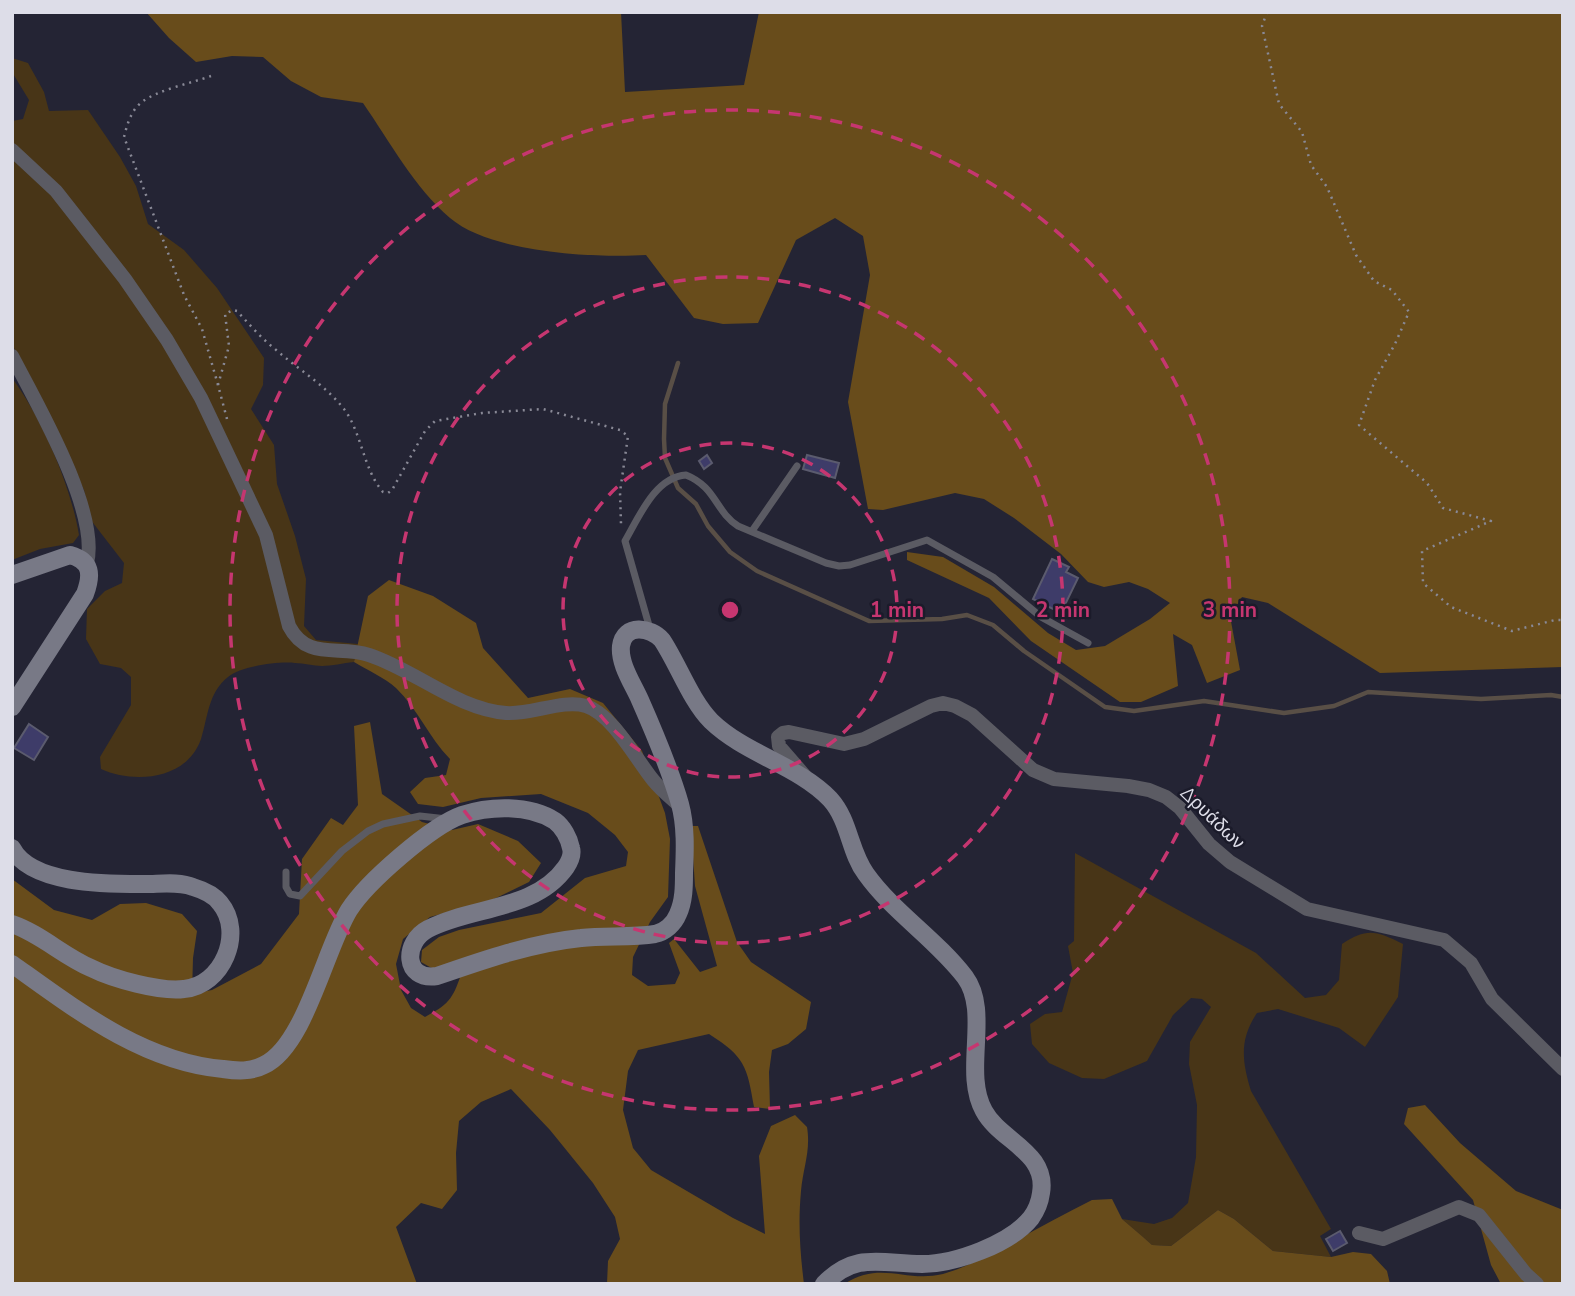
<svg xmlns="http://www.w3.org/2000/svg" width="1575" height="1296" font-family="'Nunito Sans',sans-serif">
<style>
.green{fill:#483517}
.forest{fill:#684c1b}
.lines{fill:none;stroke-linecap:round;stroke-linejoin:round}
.stream{stroke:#594f46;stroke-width:4.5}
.building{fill:#3e3c69;stroke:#5b5b6e;stroke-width:2}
.path{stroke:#898996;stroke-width:2.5;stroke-dasharray:2 5;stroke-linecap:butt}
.lane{stroke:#5b5b63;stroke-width:7}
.street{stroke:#5b5b63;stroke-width:14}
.secondary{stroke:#787986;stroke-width:18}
.ring{fill:none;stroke:#c63670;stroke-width:3.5;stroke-dasharray:12 9}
.labels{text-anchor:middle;stroke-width:5;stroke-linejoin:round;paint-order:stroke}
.street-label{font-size:19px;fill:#dddde8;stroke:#1b1b2a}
.centre{fill:#c63670;stroke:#1b1b2a;stroke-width:3.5}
.ring-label{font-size:21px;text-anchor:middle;font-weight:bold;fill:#c63670;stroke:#1b1b2a;stroke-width:5;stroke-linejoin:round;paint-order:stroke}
</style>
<rect width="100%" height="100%" fill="#242434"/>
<g class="green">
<path d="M12,58L28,63L44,92L49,111L88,110L120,157L136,186L148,224L184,250L217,288L264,358L263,385L251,409L274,445L277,484L295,536L306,579L304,626L316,640L358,644L354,662C343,663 332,666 322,666C313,666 304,663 295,663C279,661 241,666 228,677C208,693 208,717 201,739C187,780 134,784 101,769L100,757L131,705V677L121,668L100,664L86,639L87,609L105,591L122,583L124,563L90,519L84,490L12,344V121L23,119L29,100L12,72Z"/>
<path d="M12,378C42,418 71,486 79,535L73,543L40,549L12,560Z"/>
<path d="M1075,853L1256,953L1305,998L1326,995L1339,980L1342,944C1367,927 1377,931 1403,944L1398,997L1365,1047L1339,1028L1278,1009L1257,1013C1239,1040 1242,1061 1251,1091L1331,1229L1320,1236L1331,1257L1273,1251L1234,1219L1218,1210L1171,1246L1152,1245L1122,1219L1154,1224L1172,1218L1188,1203L1196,1157L1197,1105L1189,1064L1190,1042L1211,1007L1202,999L1191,998L1173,1015L1147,1061L1104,1079L1082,1078L1049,1063L1032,1044L1030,1024L1045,1014L1062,1012L1073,973L1068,946L1074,941Z"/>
</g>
<g class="forest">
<path d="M146,12H621L625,92L744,85L759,12H1563V667L1380,673L1268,603L1242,597L1230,616L1240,670L1207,683L1192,645L1173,634L1178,686L1141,702H1120L1031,641L989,598L907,560V552L943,557L994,587L1048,633L1076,650L1105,646L1150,619L1170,603L1148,589L1129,582L1104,587L1088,582L1061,554L1014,518L984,499L955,493L883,510L868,509L848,402L870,275L863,236L835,218L796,240L758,323L723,324L694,318L646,255C594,258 491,253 450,218C414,187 390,142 363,103L321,97L291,81L263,57L232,56L196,62L169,38Z"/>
<path d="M389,580L433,596L476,623L483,648L528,698L570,689L603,703L642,751L665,813L670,839L668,897L650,922L633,957L632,975L648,986L675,984L680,973L669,943L674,939L700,972L717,966L695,886L691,826H698L737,942L751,962L811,1002L806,1029L788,1044L772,1050L769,1072L770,1109L754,1107C747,1066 745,1057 709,1034L638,1050L628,1071L623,1110L633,1148L651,1170L733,1218L765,1234L759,1156L771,1126L795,1115L807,1127C811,1151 803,1168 801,1191C798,1223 800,1252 804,1284H607L608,1261L620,1239L615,1217L593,1183L550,1130L511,1089L481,1102L459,1121L456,1153L457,1190L442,1209L421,1203L396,1227L417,1284H12V879L54,910L92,920L120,904L146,903L182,914L197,931L193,958L192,994L212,990L261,964L299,914L302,859L331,818L343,825L358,805L354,726L370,722L382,794L422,822L452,830L478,824L518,841L541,863L529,882L492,900L430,917L403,939L396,964L401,990L411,1008L425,1017C447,1005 453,1000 461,974L435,970L421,962L422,950L439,937L459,930L541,913L585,878L626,866L628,852L615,835L588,813L541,794L481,798L443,807L418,804L410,792L425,778L446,775L450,759C429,738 418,709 396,688C385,678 367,670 354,662L368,596Z"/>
<path d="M1425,1105L1460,1143L1516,1191L1563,1210V1284H1501L1491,1265L1473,1200L1404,1124L1408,1108Z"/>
<path d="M1112,1199L1122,1219L1143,1237L1152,1245L1171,1246L1218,1210L1234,1219L1273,1251L1331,1257L1353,1252L1371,1254L1387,1271L1390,1284H844C882,1260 904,1283 943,1274C967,1267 989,1255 1011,1243C1038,1228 1065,1214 1092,1200Z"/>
</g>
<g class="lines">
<path class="stream" d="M678,363L665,404L664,439L665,458L678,488L696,504L708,526L730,552L757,571L869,621L942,619L967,615L993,625L1024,651L1105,707L1134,711L1204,701L1284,713L1334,706L1368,692L1481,699L1551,695L1563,697"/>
</g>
<g class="building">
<path d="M707,455L712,463L704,469L699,461Z"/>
<path d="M807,455L839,463L835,478L803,469Z"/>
<path d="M1052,559L1069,567L1066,572L1078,578L1061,613L1033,599Z"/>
<path d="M29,724L48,737L34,760L14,748Z"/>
<path d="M1340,1231L1347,1243L1333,1251L1326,1239Z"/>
</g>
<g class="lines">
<g class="path">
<path d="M1267,12L1262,26L1279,104L1302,132L1311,165L1327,187L1356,255L1374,281L1392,290L1409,312L1395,344L1375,380L1359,425L1427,483L1443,508L1491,521L1422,551L1423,583L1451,607L1512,631L1555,620H1563"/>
<path d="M211,76C192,83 157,90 142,102C131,110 127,125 124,137L184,295L202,329L218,385"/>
<path d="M227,419L218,385L229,346L225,314L233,310L237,311C249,324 261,338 275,349C299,370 324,384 344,409C362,433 363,469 383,492L388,493L392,490L425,431L435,421L482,413L543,409L620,430L628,436L620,492L621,524"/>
</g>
<g class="lane">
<path d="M752,531L797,466"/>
<path d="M650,629L625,541C639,517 655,477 686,475C716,487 715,511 738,526L826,563L839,566L850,565L927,540L993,577L1041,617L1088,643"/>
<path d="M286,872V887L290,894L300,896L342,851L368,831L383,824L420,816L447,819"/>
</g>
<g class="street">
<path d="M12,150L56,191L125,279L167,340L201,398L266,535L289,626C307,661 338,645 369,655C415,670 457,709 506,713C531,715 563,699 586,706C612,714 636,759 653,780C661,790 671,798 680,806"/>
<path d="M12,356C37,404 100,512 87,563"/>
<path d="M805,776L779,746L778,737L783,733L789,732L844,744L864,739L931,706L943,703L955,706L972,715L1033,770L1054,779L1128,786L1149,790L1166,797L1180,808L1209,844L1230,862L1307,909L1444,940L1471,963L1492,999L1563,1069"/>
<path d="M1359,1233L1383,1239L1459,1207L1479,1215L1526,1274L1537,1284"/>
</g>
<g class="secondary">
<path d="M12,575L70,555C92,561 92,575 85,594L12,707"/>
<path d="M12,848C31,885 108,884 145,884C160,884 179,881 193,887C203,890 214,895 220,903C245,933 222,986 184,989C160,992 113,979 91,968C63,956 41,934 12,924"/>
<path d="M12,964C75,1009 143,1062 223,1069C237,1071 251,1072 264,1065C305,1046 325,949 349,910C367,882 431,826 462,815C489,806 529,804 555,821C563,827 569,838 571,848C573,855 570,861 566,867C535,911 472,906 428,929C403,942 403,981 437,976C483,960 532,943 581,938C605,935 631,938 655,934C665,932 674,924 678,914C684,901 684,886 684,873C685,850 686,826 680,804C670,769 655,734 640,700C633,684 619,664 621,646C624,623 651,627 662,640C678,664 691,701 711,721C745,754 797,765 830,799C850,821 849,851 866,874C893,912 936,939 965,977C991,1012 962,1072 984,1111C1000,1141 1048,1152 1041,1193C1040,1201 1036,1211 1031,1218C1010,1244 955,1264 922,1264C882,1264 856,1251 824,1284"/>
</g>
</g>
<g class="ring">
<circle cx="730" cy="610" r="167"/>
<circle cx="730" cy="610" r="333"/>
<circle cx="730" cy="610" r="500"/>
</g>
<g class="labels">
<g class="street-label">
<text transform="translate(1213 817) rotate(44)" y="7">Δρυάδων</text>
</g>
</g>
<circle cx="730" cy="610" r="10" class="centre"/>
<g class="ring-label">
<text x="897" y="617">1 min</text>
<text x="1063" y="617">2 min</text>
<text x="1230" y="617">3 min</text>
</g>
<rect width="1575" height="1296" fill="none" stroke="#dddde8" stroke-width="28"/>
</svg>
